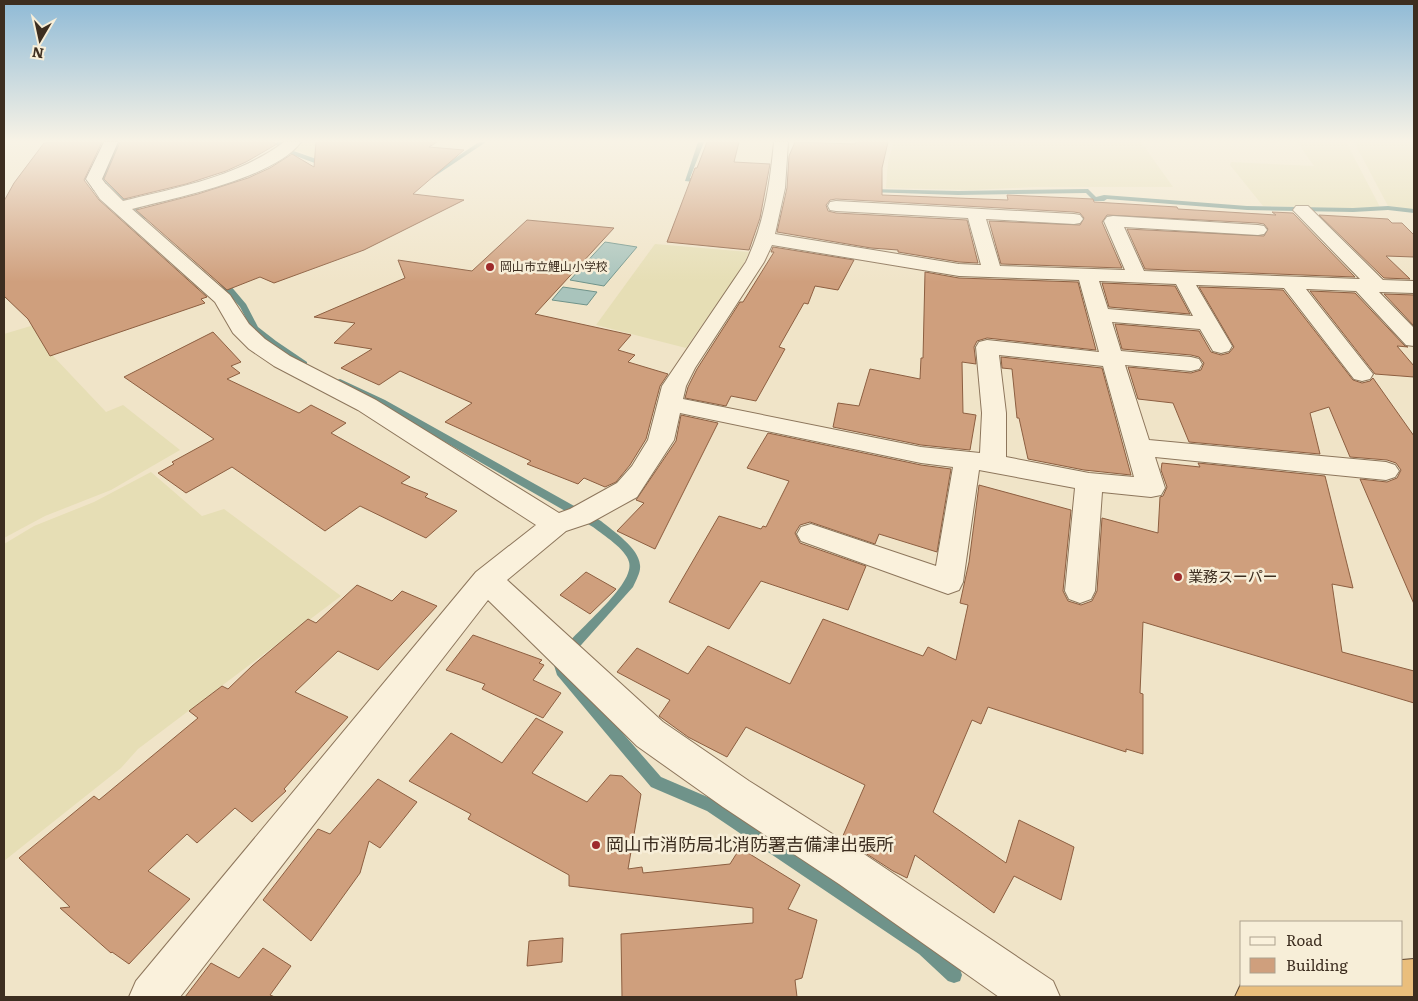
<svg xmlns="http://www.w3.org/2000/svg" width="1418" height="1001" font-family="Literata,'Noto Sans JP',serif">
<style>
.farmland{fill:#e6deb5}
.water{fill:#a9c4bc;stroke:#6f938a}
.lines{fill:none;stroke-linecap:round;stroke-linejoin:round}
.stream{fill:#6f938a;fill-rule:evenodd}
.building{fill:#cf9f7d;stroke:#8d5f41}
.minor-casing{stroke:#8d765c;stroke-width:2}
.secondary-casing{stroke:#6f573f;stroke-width:2}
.trunk-casing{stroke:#5b4430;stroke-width:2}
.minor{fill:#faf1dc;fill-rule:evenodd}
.secondary{fill:#faf1dc;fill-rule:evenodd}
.trunk{fill:#eabe7c;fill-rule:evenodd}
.poi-dot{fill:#9e2a2b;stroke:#f7eed8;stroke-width:2}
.labels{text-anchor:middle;stroke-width:5;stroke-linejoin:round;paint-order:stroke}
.far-poi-label{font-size:12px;fill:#3d2e20;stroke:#f7eed8;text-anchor:start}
.poi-label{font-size:15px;fill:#3d2e20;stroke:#f7eed8;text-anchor:start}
.near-poi-label{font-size:18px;fill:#3d2e20;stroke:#f7eed8;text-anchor:start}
</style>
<rect width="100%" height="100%" fill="#f0e4c8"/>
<g class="farmland">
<path d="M302,142H392L323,163L301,152L292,150Z"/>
<path d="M894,142H1141L1173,187H1036L971,190L886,188L888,162Z"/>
<path d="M1297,142H1346L1381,209L1263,206L1230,165L1231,162L1314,166Z"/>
<path d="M1354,142H1414V210L1388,206Z"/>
<path d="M655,244L749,252L743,266L686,348L596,325Z"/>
<path d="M34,325L54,357L106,412L123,405L180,450L111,490L45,516L4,538V334Z"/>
<path d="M151,472L202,516L224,509L341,596L138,749L121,768L4,861V544L34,526L94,502Z"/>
</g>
<g class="water">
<path d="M605,242L637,247L604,286L570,280Z"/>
<path d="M563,287L597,292L587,305L552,300Z"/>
</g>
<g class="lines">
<g class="stream">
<path d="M277,142H283L282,147L328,163L320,165L277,149Z"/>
<path d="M479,142H486L432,178L427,177Z"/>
<path d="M698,142H704L690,178L703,179L706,181L703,183L685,181Z"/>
<path d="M120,144L123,146L106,176L126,197L149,217V219H145L122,199L100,176L117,146Z"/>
<path d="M870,189L958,191L1088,189L1096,197L1104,195L1247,206L1353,208L1388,206L1414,209V213L1388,210L1353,212L1247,210L1107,199L1104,201H1094L1086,193L958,195L868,192V190Z"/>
<path d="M218,278H224L246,304L258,327L276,341L307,362V366H301L270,345L252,330L240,307L218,282Z"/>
<path d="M340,379L385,400L601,521C613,531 639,548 640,565C641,572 636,580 633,587L565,663L567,669L661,777L717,801L931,942L960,969L962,975L960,981L954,983L948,981L919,954L707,811L651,787L557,675L553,662C565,638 636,587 629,562C626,549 603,535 593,527L379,404L337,384V380Z"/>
</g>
</g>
<g class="building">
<path d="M55,142H102L84,180L99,200L207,297L201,299L205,303L50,356L28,319L4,296V201L14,183L44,143Z"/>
<path d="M120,142H273L277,144L246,162L226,171L186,184L124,199L104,179Z"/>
<path d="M316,142H437L429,147L464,150L413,194L464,200L364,250L274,283L260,277L227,290L136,210L198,194L248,178L270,168L292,154L314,167Z"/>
<path d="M707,142H739L734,162L770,164L760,218L749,250L667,242L695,168H697Z"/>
<path d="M795,142L855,144L856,142H888L882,168V195L1008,200L1007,195L1093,199L1094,202L1177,207L1178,209L1276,215L1272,212L1293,213L1355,277L1145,269L1127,229L1264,236L1268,229L1264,224L1258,223L1107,215L1102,222L1122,268L1001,264L989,221L1080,225L1084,218L1080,213L1074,212L836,199L830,200L826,205L828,211L836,213L967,220L978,263L959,262L898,252V250L871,248L777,232L787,188L789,156Z"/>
<path d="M1319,215L1388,219L1392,223H1402L1414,235V257L1386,256L1410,279L1384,278Z"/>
<path d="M527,220L614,228L535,314L631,335L618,350L635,355L628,362L668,374L660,386L646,439L630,465L616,482L605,487L584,478L578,484L527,464L531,461L445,422L472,403L400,371L379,385L341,368L372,349L334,343L355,323L314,317L405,278L398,260L472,271Z"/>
<path d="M773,247L854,260L838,290L815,286L808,304L804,303L779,347L785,349L756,401L731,396L726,406L685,398L688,387L697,369L740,302H743L774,252H771Z"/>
<path d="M925,272L959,278L1078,282L1096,350L987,338L977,341L974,347L976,364L962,362L963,413L976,415L970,450L921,445L833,427L838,403L859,406L870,369L920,379L921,358H923Z"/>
<path d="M1102,283L1175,286L1190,314L1109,307Z"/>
<path d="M1199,287L1283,290L1353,380L1362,383L1370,381L1373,378L1414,436V604L1360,479L1387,482L1397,478L1401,470L1396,463L1387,460L1350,457L1329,407L1310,413L1320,454L1189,442L1173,403L1138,399L1128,367L1191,373L1201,370L1204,363L1199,357L1191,355L1122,349L1115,324L1199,331L1211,352L1221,355L1229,353L1234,347Z"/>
<path d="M1310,291L1355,293L1405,346L1408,347L1397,346L1414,366V377L1375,374Z"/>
<path d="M1384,294L1414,295V326Z"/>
<path d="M213,332L241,362L231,366L240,373L227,379L299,413L311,405L346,423L331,433L410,477L401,483L428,494L425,497L457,511L426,538L360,506L325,531L232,467L186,493L158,473L174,464L172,462L214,439L124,377Z"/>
<path d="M1001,357L1102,368L1131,475L1084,470L1028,459L1019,418H1017L1012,369L1002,368Z"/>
<path d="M681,415L718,423L655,549L617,531L644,503L636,500L676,441Z"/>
<path d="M768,433L921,465L951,469L937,552L879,534L875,544L810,522L800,525L795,533L800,543L866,566L848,610L761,581L729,629L669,602L719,516L761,529L763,526L766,527L789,481L747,468Z"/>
<path d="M1162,463L1200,467L1198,463L1325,476L1353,588L1332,584L1342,652L1414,671V703L1143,622L1140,693L1143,694V754L1126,749V752L988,707L981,724L972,720L933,812L1006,863L1019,820L1074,847L1061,900L1014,876L994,913L915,855L907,878L893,871L842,838L865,785L746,727L727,757L688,737L659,716L670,700L617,672L637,648L688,674L708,646L790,684L823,619L923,656L928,647L956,660L968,605L960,603L969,562L979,485L1071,510L1063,591L1068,601L1081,605L1092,601L1097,591L1102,518L1158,533L1160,497L1163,496L1167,487L1161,470Z"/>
<path d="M586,572L616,589L590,614L560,595Z"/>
<path d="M357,585L392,601L402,591L437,606L378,670L338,651L295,692L348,717L284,789L286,791L252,822L235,808L197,843L187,834L148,871L190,899L129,964L112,952L111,953L60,908L70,907L19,858L94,796L99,800L198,718L189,711L222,686L228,689L252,666L308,619L316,623Z"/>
<path d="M473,635L542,660L539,663L544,665L533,680L561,693L543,718L482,689L485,684L446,670Z"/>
<path d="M536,718L563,732L532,773L587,802L610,775L622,776L641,794L628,869L642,867L643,873L730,864L740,848L800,885L788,909L817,920L802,978L795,980L797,997H622L621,934L753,923V908L569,886V875L468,819L471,814L409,781L451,733L502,763Z"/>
<path d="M378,779L417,802L380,848L369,841L360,873L311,941L263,900L318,829L330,834Z"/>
<path d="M563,938L562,962L527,966L529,941Z"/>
<path d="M263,948L291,966L270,995L275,997H185L211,963L239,978Z"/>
</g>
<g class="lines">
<defs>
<path id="minor" d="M284,142H301C275,178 175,198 132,209L230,295L249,324L265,339L290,356L376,400L559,513L570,509L617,483L632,466L648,440L662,386L746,262C764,224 770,184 774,142H788L785,188L775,234L959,264L981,265L968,218L836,211L830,210L828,206L830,202L836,201L1074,214L1080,215L1083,219L1080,223L1074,224L986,219L1000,266L1125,270L1104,221L1107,217L1113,216L1258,225L1264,226L1267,230L1264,234L1258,235L1124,227L1144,271L1360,279L1293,210L1296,206H1308L1383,280L1414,281V293L1379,292L1414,328V346L1406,345L1356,291L1306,289L1373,374L1370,379L1362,381L1354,379L1284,288L1196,285L1232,346L1229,351L1221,353L1213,351L1200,329L1112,322L1121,351L1191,357L1199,359L1202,364L1199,369L1191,371L1125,365L1149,440L1386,462L1395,465L1399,471L1395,477L1386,480L1155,457L1165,488L1161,495L1151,497L1102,492L1095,591L1091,599L1080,603L1069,599L1065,591L1075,488L979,470L963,582L959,590L948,594L801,541L797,534L801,527L811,524L936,566L953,467L921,463L680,413L674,440L637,497L590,523L566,531L507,580L663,722L749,781L867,856L1053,981L1060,997H999L839,884L723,807L637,746L488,600L180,997H129L136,981L476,572L536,525L358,410L274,366L249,349L233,333L215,302L100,199L92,187L94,184H106L123,201C179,187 237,177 284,142ZM772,245L959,276L1079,280L1099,352L987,340L979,342L976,347L982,413L980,453L921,447L683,399L686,386L695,368L764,262ZM1099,281L1176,284L1193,316L1108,309ZM999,355L1103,366L1134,477L1089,473L1006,457V413Z"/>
<path id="secondary" d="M104,142H118L102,179L108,187L106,190H94L86,179Z"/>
<path id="trunk" d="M1414,959V997H1235L1242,982V985H1402V960Z"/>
</defs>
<use href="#minor" class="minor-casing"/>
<use href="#secondary" class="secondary-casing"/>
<use href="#trunk" class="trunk-casing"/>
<use href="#minor" class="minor"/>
<use href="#secondary" class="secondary"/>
<use href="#trunk" class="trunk"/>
</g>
<linearGradient id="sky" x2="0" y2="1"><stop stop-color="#8fbad6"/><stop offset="0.5" stop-color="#f8f3e6"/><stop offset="1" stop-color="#f8f3e6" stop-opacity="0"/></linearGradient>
<rect width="1418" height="282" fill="url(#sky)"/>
<g class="poi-dot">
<circle cx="490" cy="267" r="5"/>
<circle cx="1178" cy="577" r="5"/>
<circle cx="596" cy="845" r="5"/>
</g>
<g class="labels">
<g class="far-poi-label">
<text x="500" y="271">岡山市立鯉山小学校</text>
</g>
<g class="poi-label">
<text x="1188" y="582">業務スーパー</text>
</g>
<g class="near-poi-label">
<text x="606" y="851">岡山市消防局北消防署吉備津出張所</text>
</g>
</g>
<rect width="1418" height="1001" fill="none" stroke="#3d2e20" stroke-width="10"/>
<rect x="1240" y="921" width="162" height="65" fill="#f7eed8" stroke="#ada18e"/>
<rect x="1250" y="937" width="25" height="8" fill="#faf1dc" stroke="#ada18e"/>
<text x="1286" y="946" font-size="15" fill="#3d2e20">Road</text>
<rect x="1250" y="958" width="25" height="15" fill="#cf9f7d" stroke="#ada18e"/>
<text x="1286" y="971" font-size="15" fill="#3d2e20">Building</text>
<g transform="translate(40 40) rotate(189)" stroke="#f7eed8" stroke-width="4" paint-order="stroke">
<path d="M0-4L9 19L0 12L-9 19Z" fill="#3d2e20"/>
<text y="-8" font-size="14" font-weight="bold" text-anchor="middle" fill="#3d2e20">N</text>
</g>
</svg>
